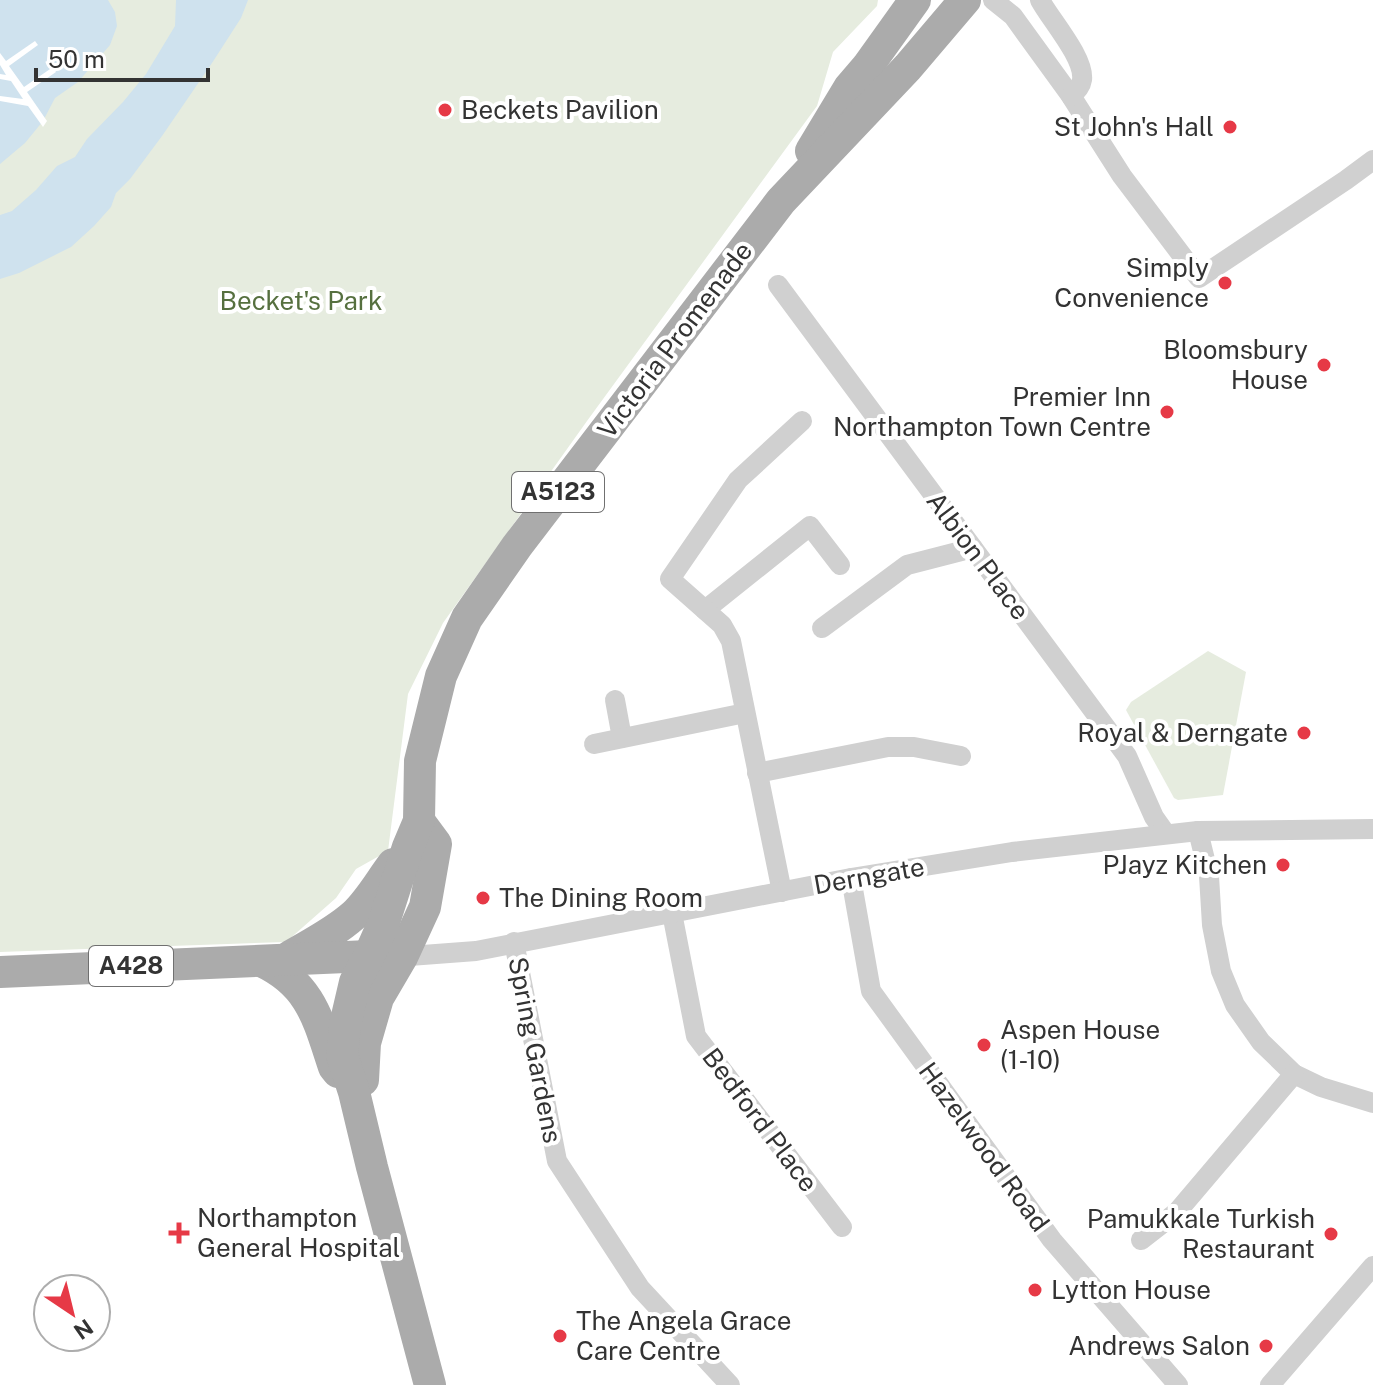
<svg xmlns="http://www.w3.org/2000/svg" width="1373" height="1385" font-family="'Public Sans',sans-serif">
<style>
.green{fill:#e6ecdf}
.water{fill:#cfe2ee}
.pier{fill:#fff}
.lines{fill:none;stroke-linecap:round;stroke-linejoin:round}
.street{stroke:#d0d0d0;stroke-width:20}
.primary{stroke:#ababab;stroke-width:32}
.poi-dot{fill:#e63946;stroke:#fff;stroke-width:3}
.labels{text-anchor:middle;stroke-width:8;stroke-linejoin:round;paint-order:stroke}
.shield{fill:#fff;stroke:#707070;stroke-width:2}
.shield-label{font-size:24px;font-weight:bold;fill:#333}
.poi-label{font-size:26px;fill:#333;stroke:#fff;text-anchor:end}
.park-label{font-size:26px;fill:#56703f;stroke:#fff}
.street-label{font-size:26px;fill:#333;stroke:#fff}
</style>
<rect width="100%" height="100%" fill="#fff"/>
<g class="green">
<path d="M0,0H878L877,6L833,52L817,106L587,421L443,623L408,694L388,851L356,869L336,898L286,942L0,952Z"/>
<path d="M1208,651L1246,672L1223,795L1178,800L1174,798L1126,710L1131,702Z"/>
</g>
<g class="water">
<path d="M0,0H108L115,12L117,26L110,45L78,82L55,98L43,121L25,143L0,164Z"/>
<path d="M176,0H248L241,18L212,63L162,136L130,179L116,193L111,207L94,226L71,247L19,273L0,279V215L12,211L36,190L57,166L75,157L87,139L123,102L146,74L175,26Z"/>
</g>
<path class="pier" d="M35,41L38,45L9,66L24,87L53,67L56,72L27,92L47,121L43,127L28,106L0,101V96L23,99L11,81L0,79V74L6,75L0,65V53L6,61Z"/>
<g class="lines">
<g class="street">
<path d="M993,0L1013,16L1071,96L1122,176L1199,278L1346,180L1373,160"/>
<path d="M1040,0C1050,19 1085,58 1082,80C1081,87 1076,91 1071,96"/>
<path d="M778,285L1127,756L1154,817L1166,834"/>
<path d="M705,610L810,526L840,565"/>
<path d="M822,628L907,565L973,548"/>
<path d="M615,700L622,738"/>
<path d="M594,744L745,713"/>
<path d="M757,773L888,747H914L961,756"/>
<path d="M1198,831L1209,876L1212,925L1221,971L1235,1005L1261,1042L1294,1074L1321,1087L1373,1103"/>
<path d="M851,878L871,991L1052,1240L1178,1385"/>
<path d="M782,892L731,641L722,625L670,579L738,480L802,421"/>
<path d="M672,913L696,1036L842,1227"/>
<path d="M514,942L557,1161L640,1288L730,1385"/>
<path d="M396,957L476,951L851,878L1012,852L1198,831L1373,829"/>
<path d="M1141,1240L1177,1212L1294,1074"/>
<path d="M1270,1385L1373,1266"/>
</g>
<g class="primary">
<path d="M811,151L849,88L867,67L915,0"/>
<path d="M289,957C311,944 335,932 354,915C370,900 380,881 393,864"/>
<path d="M261,961C311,984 318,1019 334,1067L338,1072"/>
<path d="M0,972L369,956"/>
<path d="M363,1080L365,1043L378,998L402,957L425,907L436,844L419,821"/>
<path d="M430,1385L372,1167L354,1092L342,1055L345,1025L355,982L369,956L384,922L408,847L419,821L420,761L441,676L467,618L517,546L781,201L908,67L965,0"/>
</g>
</g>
<g class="poi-dot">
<circle cx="445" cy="110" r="8"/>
<circle cx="1230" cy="127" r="8"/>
<circle cx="1225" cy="283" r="8"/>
<circle cx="1324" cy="365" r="8"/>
<circle cx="1167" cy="412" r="8"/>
<circle cx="1304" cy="733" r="8"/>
<circle cx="1283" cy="865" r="8"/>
<circle cx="483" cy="898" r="8"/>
<circle cx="984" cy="1045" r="8"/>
<path d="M175 1221h8v8h8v8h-8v8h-8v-8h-8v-8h8z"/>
<circle cx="1331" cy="1234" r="8"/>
<circle cx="1035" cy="1290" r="8"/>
<circle cx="560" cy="1336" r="8"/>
<circle cx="1266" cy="1346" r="8"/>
</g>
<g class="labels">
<g class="shield">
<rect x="512" y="472" width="92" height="40" rx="6"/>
<rect x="89" y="946" width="84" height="40" rx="6"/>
</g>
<g class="shield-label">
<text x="558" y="500">A5123</text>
<text x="131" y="974">A428</text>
</g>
<g class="poi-label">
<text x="461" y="119" text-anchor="start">Beckets Pavilion</text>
<text x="1214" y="136">St John's Hall</text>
<text x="1209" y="277">Simply<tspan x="1209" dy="30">Convenience</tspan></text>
<text x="1308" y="359">Bloomsbury<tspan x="1308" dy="30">House</tspan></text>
<text x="1151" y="406">Premier Inn<tspan x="1151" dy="30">Northampton Town Centre</tspan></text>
<text x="1288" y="742">Royal &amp; Derngate</text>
<text x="1267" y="874">PJayz Kitchen</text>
<text x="499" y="907" text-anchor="start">The Dining Room</text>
<text x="1000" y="1039" text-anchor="start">Aspen House<tspan x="1000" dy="30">(1-10)</tspan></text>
<text x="197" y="1227" text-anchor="start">Northampton<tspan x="197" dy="30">General Hospital</tspan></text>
<text x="1315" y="1228">Pamukkale Turkish<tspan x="1315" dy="30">Restaurant</tspan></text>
<text x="1051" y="1299" text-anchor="start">Lytton House</text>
<text x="576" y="1330" text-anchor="start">The Angela Grace<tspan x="576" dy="30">Care Centre</tspan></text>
<text x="1250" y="1355">Andrews Salon</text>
</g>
<g class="park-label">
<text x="301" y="310">Becket's Park</text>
</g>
<g class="street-label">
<text transform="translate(675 340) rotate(-53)" y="9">Victoria Promenade</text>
<text transform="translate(978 556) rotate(53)" y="9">Albion Place</text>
<text transform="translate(869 876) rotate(-10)" y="9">Derngate</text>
<text transform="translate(535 1050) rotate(79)" y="9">Spring Gardens</text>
<text transform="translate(760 1120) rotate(53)" y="9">Bedford Place</text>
<text transform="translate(984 1147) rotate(54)" y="9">Hazelwood Road</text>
</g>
</g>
<g transform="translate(72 1313) rotate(145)"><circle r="38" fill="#ffffff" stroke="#adadad" stroke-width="2"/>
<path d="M0-6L14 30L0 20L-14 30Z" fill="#e63946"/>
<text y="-12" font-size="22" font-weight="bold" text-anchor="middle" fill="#333333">N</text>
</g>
<path d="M36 68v12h172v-12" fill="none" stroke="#333333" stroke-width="4"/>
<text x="48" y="68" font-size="24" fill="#333333" stroke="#ffffff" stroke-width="6" paint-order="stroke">50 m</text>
</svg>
